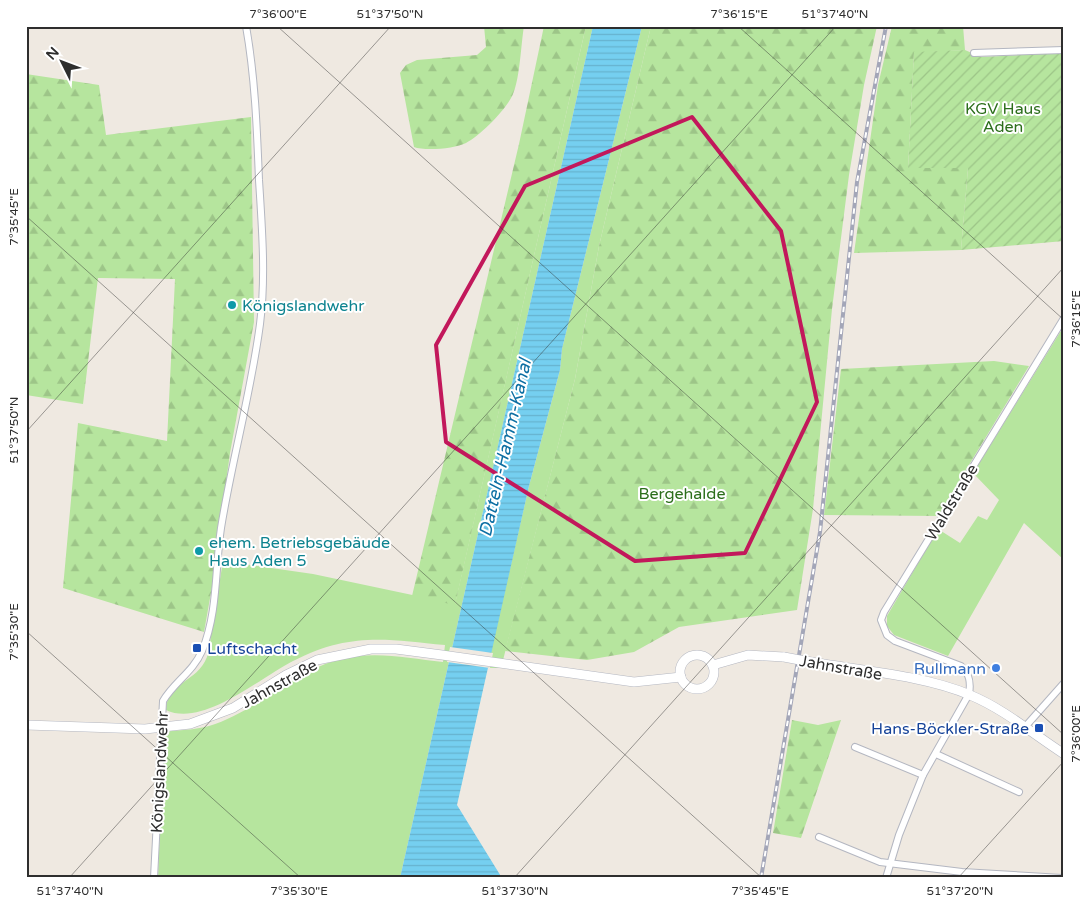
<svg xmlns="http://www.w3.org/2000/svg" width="1090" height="904" font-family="'Varela Round',sans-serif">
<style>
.grass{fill:#b6e59e}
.forest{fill:url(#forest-firs)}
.garden{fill:url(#garden-furrows)}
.water{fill:url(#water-rules)}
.pier{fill:#efe9e1}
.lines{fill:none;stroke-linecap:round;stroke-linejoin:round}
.minor-casing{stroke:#b4b7c1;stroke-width:8}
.secondary-casing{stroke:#b4b7c1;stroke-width:10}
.minor{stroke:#fff;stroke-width:6}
.secondary{stroke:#fff;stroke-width:9}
.rail-casing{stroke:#a3a6b8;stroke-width:4}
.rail{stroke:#fff;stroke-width:2;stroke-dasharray:5.5;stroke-linecap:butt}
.secondary-bridge-casing{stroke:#b4b7c1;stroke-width:10;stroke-linecap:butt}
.secondary-bridge{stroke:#fff;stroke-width:9}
.marked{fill:none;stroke:#c2185b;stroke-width:4;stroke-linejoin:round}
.ticks{fill:none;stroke:#2e2e2e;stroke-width:1;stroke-opacity:0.45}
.culture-dot{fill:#0f9aa8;stroke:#fff;stroke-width:2}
.transit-dot{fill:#1a4fb4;stroke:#fff;stroke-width:2}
.shop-dot{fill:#3f7fe0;stroke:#fff;stroke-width:2}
.labels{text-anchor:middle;stroke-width:4;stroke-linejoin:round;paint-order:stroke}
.park-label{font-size:16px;fill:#2c6e1b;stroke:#fff}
.culture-label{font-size:16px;fill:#0d838f;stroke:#fff;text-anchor:start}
.street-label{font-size:16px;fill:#2e2e2e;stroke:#fff}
.transit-label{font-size:16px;fill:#164399;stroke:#fff;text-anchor:start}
.shop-label{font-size:16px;fill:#366cbe;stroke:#fff;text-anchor:end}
.water-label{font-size:18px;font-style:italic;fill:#0d6fa3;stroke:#fff}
.neatline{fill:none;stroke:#2e2e2e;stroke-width:2}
.ticks-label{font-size:12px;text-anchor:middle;fill:#2e2e2e}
</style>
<defs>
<pattern id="forest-firs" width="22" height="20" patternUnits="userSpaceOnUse" patternTransform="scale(1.25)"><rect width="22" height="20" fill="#b6e59e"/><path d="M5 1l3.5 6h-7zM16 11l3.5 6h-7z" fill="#9dc588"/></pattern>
<pattern id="garden-furrows" width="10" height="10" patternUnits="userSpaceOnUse" patternTransform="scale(1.25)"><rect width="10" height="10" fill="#b6e59e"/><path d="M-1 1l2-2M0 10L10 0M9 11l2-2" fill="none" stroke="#9dc588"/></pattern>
<pattern id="water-rules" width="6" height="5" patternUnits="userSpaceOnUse" patternTransform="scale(1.25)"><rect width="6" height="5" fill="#75cff0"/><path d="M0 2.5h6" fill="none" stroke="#66b2ce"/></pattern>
</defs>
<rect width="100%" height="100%" fill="#efe9e1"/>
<g class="grass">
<path d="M586,26H593L400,878H158L164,732C178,730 195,730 209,726C255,712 290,674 337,660C373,650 407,658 443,662L445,645C386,639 349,632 293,661C261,677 203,728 166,710C167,681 197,683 207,657C210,649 210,639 212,630C216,607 219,584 223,561L313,574L455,604Z"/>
<path d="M642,26H651L599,246L575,379L501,668H487L529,486L560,370L562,349Z"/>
<path d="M1064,326V560L1024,523L948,656L894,635L887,626V616L938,529L960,543L978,516L987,520L999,500L973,473Z"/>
</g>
<g class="forest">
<path d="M484,26H524C521,44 520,78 513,94C507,109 480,136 466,143C455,149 424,151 414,147L400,73L406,65L417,60L477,55L486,47Z"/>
<path d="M544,26H586L455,605L412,596L519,144Z"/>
<path d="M651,26H877L864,85L849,175L832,309L813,509L797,610L679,627L634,652L587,660L505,651L575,379L599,246Z"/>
<path d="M892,26H963L965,50L914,53L908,168H968L961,250L854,253L878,85Z"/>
<path d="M26,74L99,85L106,135L251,117L254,322L230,453L212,587L204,632L63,588L78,423L167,441L175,279L98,278L83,404L26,395Z"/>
<path d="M994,361L1029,366L938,516L824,515L841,369Z"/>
<path d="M792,720L818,725L841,720L801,838L773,833Z"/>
</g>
<path class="garden" d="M965,50L981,57L1064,53V241L961,250L968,168H908L914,52Z"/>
<path class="water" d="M593,26H642L562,349L560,370L529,486L457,805L502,878H400Z"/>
<path class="pier" d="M450,647L493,653L490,668L447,662Z"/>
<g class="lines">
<defs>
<g id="minor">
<path d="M974,53L1064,50"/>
<path d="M1025,727L1064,683"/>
<path d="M855,747L923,775"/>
<path d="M936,754L1019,792"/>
<path d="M819,837L880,862L962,872L1062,878"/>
<path d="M154,878L163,701C174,682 193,672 202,651C218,613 215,568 221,528C232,460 251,393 260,324C266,277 262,228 259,180C257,129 255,77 246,26"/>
<path d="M886,878L899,835L923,775L969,694C971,683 970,674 961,666L895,641L887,635L881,620L884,612L1064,318"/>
</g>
<g id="secondary">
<circle cx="697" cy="672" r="17"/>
<path d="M805,661C856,670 924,675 970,695C1004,709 1033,734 1064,754"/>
<path d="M713,665L748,655L784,657"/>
<path d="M26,725L145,729L190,724L233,708L286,675L317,660L371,649H396L442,655L634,682L681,677"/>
</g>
</defs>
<use href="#minor" class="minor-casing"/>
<use href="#secondary" class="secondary-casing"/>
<use href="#minor" class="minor"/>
<use href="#secondary" class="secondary"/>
<defs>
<path id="rail" d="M761,878L820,532L857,182L886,26"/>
</defs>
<use href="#rail" class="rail-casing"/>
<use href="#rail" class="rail"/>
<defs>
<path id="secondary-bridge" d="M784,657L805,661"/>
</defs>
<use href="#secondary-bridge" class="secondary-bridge-casing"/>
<use href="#secondary-bridge" class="secondary-bridge"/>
</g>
<path class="marked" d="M692,117L781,231L817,402L745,553L635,561L446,442L436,345L525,186Z"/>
<path class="ticks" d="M277,26L1064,735M738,26L1064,320M26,216L762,878M26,432L391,26M26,631L301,878M69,878L836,26M514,878L1064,267M958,878L1064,761"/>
<g class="culture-dot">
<circle cx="232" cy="305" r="5"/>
<circle cx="199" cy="551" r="5"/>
</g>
<g class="transit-dot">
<rect x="192" y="643" width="10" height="10" rx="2.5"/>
<rect x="1034" y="723" width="10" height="10" rx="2.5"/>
</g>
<circle class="shop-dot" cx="996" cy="668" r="5"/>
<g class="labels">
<g class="park-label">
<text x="1003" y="114">KGV Haus<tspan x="1003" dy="18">Aden</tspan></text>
<text x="682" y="499">Bergehalde</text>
</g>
<g class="culture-label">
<text x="242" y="311">Königslandwehr</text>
<text x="209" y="548">ehem. Betriebsgebäude<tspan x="209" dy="18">Haus Aden 5</tspan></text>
</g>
<g class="street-label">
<text transform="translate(951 502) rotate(-59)" y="6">Waldstraße</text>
<text transform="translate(841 667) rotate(10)" y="6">Jahnstraße</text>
<text transform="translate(279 683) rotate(-29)" y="6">Jahnstraße</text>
<text transform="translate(159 772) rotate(-87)" y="6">Königslandwehr</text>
</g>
<g class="transit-label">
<text x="207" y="654">Luftschacht</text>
<text x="1029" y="734" text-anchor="end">Hans-Böckler-Straße</text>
</g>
<g class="shop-label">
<text x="986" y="674">Rullmann</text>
</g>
<g class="water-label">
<text transform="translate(505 448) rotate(-77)" y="6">Datteln-Hamm-Kanal</text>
</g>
</g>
<rect width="1090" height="904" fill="none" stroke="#ffffff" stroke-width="55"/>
<g transform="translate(62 62) rotate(312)" stroke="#ffffff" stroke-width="4" paint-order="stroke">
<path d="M0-4L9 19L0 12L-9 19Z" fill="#2e2e2e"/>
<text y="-8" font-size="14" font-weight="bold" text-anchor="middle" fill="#2e2e2e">N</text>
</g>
<rect x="28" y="28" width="1034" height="848" class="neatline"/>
<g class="ticks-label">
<text x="278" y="18">7°36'00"E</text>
<text x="390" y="18">51°37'50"N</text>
<text x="739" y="18">7°36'15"E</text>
<text x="835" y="18">51°37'40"N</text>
<text transform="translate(14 217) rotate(-90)" y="4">7°35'45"E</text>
<text transform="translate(1076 319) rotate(-90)" y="4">7°36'15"E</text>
<text transform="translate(14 430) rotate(-90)" y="4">51°37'50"N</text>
<text transform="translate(14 632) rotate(-90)" y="4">7°35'30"E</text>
<text transform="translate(1076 734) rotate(-90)" y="4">7°36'00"E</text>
<text x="70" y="895">51°37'40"N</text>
<text x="299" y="895">7°35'30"E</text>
<text x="515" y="895">51°37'30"N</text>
<text x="760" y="895">7°35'45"E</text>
<text x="960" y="895">51°37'20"N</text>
</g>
</svg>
